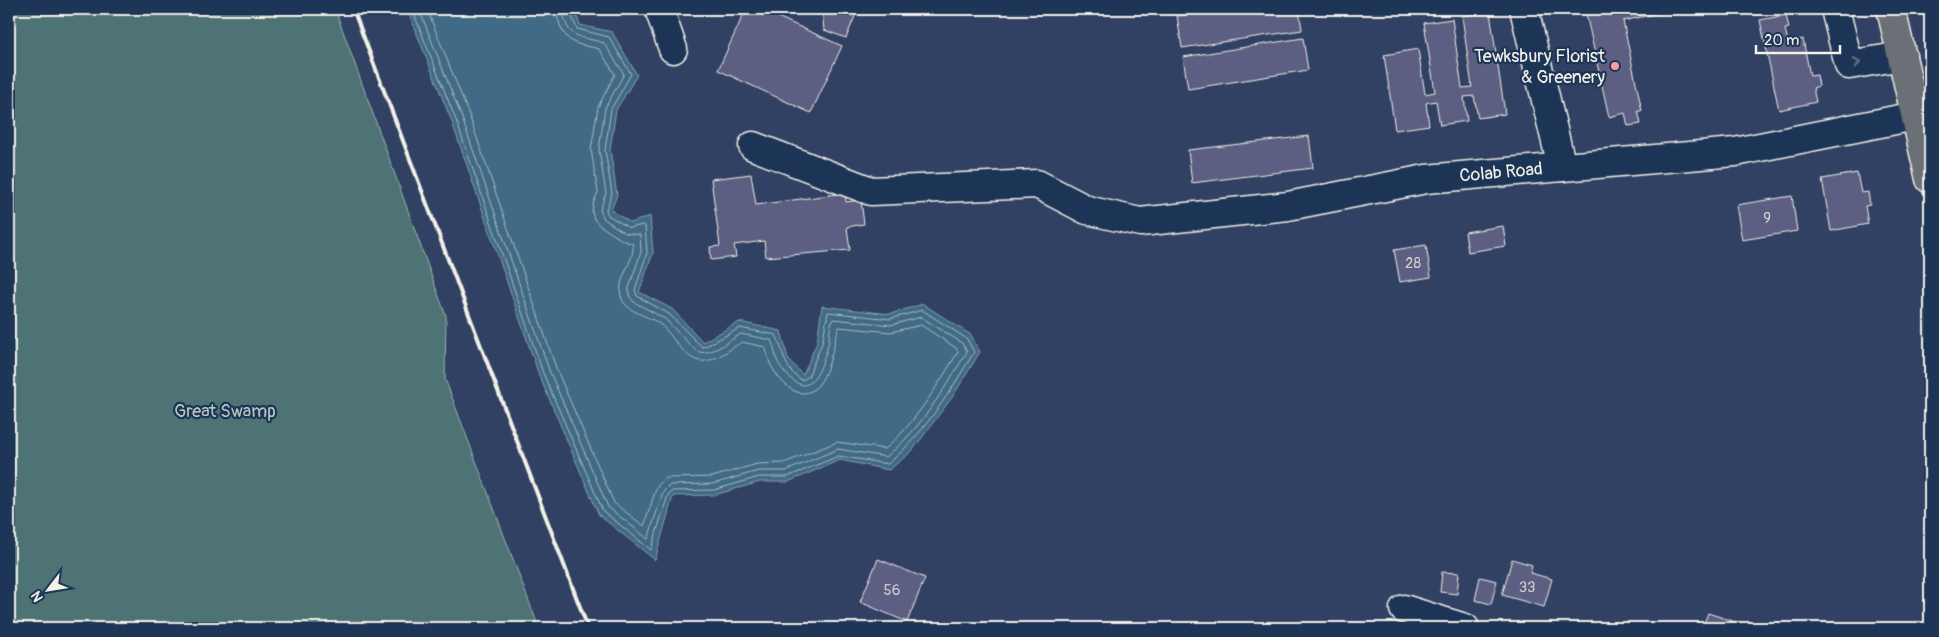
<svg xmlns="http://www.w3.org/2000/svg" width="1939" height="637" font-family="Pangolin,sans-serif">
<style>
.green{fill:#4d7375;stroke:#a0b2ae}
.water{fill:#3f6a85;stroke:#87a0ad}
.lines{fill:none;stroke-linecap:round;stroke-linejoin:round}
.shore{stroke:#acbbc0;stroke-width:1}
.building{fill:#5c5e81;stroke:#f4f1e8}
.minor-casing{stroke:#f4f1e8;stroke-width:31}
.major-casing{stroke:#f4f1e8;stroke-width:31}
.minor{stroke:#1d3557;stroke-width:28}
.major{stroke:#6b6f75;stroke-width:28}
.rail{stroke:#f4f1e8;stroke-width:4}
.oneway{stroke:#68778a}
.poi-dot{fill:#ff9aa2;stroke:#1d3557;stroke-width:2}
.labels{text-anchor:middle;stroke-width:4.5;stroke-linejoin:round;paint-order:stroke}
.number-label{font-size:15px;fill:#ceccce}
.poi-label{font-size:18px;fill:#f4f1e8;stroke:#1d3557;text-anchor:end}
.street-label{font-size:18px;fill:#f4f1e8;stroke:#1d3557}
.park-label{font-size:18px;fill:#bac5c0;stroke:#1d3557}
</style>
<rect width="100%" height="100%" fill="#304164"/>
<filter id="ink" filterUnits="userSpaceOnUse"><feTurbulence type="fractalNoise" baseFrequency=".02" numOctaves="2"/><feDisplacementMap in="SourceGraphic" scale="10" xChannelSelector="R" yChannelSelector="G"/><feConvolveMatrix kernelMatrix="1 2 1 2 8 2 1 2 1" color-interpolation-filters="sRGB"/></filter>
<g filter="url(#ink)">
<path class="green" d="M9,9H335L446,316L445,379L539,628H9Z"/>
<path class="water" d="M407,9H574L580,25L612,32L637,75L616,110L610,150L617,195L611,210L631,223L650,216L653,253L639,292L672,309L703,342L739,322L781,331L788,359L803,375L817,342L822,306L890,314L923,304L971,335L980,352L953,396L912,451L889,470L840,460L788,482H760L714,495L673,496L655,560L599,515L539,375L452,122Z"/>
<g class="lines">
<g class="shore">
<path d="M412,9L456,120L543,373L603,511L651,550L668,495L672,491L714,490L759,477H787L839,456L888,464C924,434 950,392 974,352L967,339L922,310L890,319L828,312L822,343L808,377L802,380C783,370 784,351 776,335L740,328L706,346L702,347L669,314L637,296L635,290L647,253L645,226L643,225L629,228L608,215L606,210L612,194L605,150L611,109L631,74L609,37L577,29L569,9"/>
<path d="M419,9L462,118L549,370L608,507L648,539L663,492L670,485L713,484L758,471H786L838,449L886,457C920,430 944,389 967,352L962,343L921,317L891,325L833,319C829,326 830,337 828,345C819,376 808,405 780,366C775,359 775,348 771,340L741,334C728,341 708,359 695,350L665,319L634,302L629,296V288L641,252L640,235L625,233L604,219L600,210L606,193L599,150L605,108L624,74L604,43C582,36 565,40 563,9"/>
<path d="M427,9L469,115L556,368L614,503L644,526L656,489L660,483L667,478L712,477L757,464L784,463L837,442L885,449C913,426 939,383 958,352L956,348L921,325L891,332L839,327C832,345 828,395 801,393C790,392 778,378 773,369C768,362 768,354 765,347L742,342C731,348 714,363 700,361C683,358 673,335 661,325C649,315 625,313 621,296C617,278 635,261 633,244L622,240L599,225L594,219L592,212L593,204L598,192L591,150L598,107L615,74L599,49C580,44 568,46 560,25C558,19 556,15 556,9"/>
</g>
</g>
<g class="building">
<path d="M746,9H760L842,46L811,113L718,70Z"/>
<path d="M822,9H858L846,38L824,30Z"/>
<path d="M1223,9H1299L1302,30L1182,48L1177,16Z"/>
<path d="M1585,9H1677L1623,21L1642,111H1638L1641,124L1628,126L1625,113L1609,117Z"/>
<path d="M1755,9H1784L1756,15Z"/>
<path d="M1490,12L1505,114L1478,118L1474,96L1464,97L1467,121L1440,125L1436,101L1426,103L1429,125L1395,130L1384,55L1418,49L1425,94L1435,92L1424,23L1452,19L1462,88L1472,87L1462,16Z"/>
<path d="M1786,15L1789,28L1785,29L1788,42L1803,39L1810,76L1817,75L1819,86L1813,88L1816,102L1779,110L1760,20Z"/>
<path d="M1303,38L1308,70L1188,89L1183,57Z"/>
<path d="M1309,136L1313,168L1192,183L1188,150Z"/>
<path d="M1857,173L1861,193L1868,192L1870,205L1865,206L1868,224L1831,231L1822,179Z"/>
<path d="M751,174L756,205L845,193L846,202L861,200L864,224L847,227L850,250L766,257L764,241L734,245L736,257L711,260L710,247L720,246L711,179Z"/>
<path d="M1792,196L1797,231L1742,240L1736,205Z"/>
<path d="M1503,226L1506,246L1468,252L1465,232Z"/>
<path d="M1426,245L1431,277L1400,282L1394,250Z"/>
<path d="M878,559L925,578L907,622L860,602Z"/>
<path d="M1512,559L1532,565L1530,573L1552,579L1544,607L1502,595Z"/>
<path d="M1442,572L1459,573L1457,594L1440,592Z"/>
<path d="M1480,577L1497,581L1491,604L1475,600Z"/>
<path d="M1708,613L1751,627L1750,628H1702Z"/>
</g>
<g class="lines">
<defs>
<g id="minor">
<path d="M659,9L673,49"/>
<path d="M1524,9L1562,167"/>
<path d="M1835,9L1849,65L1902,56"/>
<path d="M753,146L871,191L1037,184L1087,210L1140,222L1288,206L1426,179L1735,152L1930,113"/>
<path d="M1404,609L1465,628"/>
</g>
<path id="major" d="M1891,9L1930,179"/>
</defs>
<use href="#minor" class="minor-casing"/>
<use href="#major" class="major-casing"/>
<use href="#minor" class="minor"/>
<use href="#major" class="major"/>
<path class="rail" d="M353,9L588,628"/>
</g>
<defs><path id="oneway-chevron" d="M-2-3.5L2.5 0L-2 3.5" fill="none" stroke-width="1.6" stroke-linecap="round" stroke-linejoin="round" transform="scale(1.25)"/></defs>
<use class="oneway" href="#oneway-chevron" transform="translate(1857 63) rotate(-8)"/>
</g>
<circle class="poi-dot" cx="1615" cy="66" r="5"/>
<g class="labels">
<g class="number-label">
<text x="1767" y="223">9</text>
<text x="1413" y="268">28</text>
<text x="1527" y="592">33</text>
<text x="892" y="595">56</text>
</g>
<g class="poi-label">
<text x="1605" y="62">Tewksbury Florist<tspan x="1605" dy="21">&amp; Greenery</tspan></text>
</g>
<g class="street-label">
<text transform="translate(1501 172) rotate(-5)" y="6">Colab Road</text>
</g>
<g class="park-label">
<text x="225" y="417">Great Swamp</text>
</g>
</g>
<rect width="1939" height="637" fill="none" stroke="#1d3557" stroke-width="30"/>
<rect x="15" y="15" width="1909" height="607" fill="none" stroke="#f4f1e8" stroke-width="2" filter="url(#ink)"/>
<g transform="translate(48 590) rotate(239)" stroke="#1d3557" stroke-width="4" paint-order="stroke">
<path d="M0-4L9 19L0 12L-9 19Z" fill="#f4f1e8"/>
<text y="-8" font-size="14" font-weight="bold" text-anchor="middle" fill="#f4f1e8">N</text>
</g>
<path d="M1756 45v8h84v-8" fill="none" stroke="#f4f1e8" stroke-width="2.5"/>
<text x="1764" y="45" font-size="15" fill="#f4f1e8" stroke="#1d3557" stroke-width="4" paint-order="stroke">20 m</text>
</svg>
